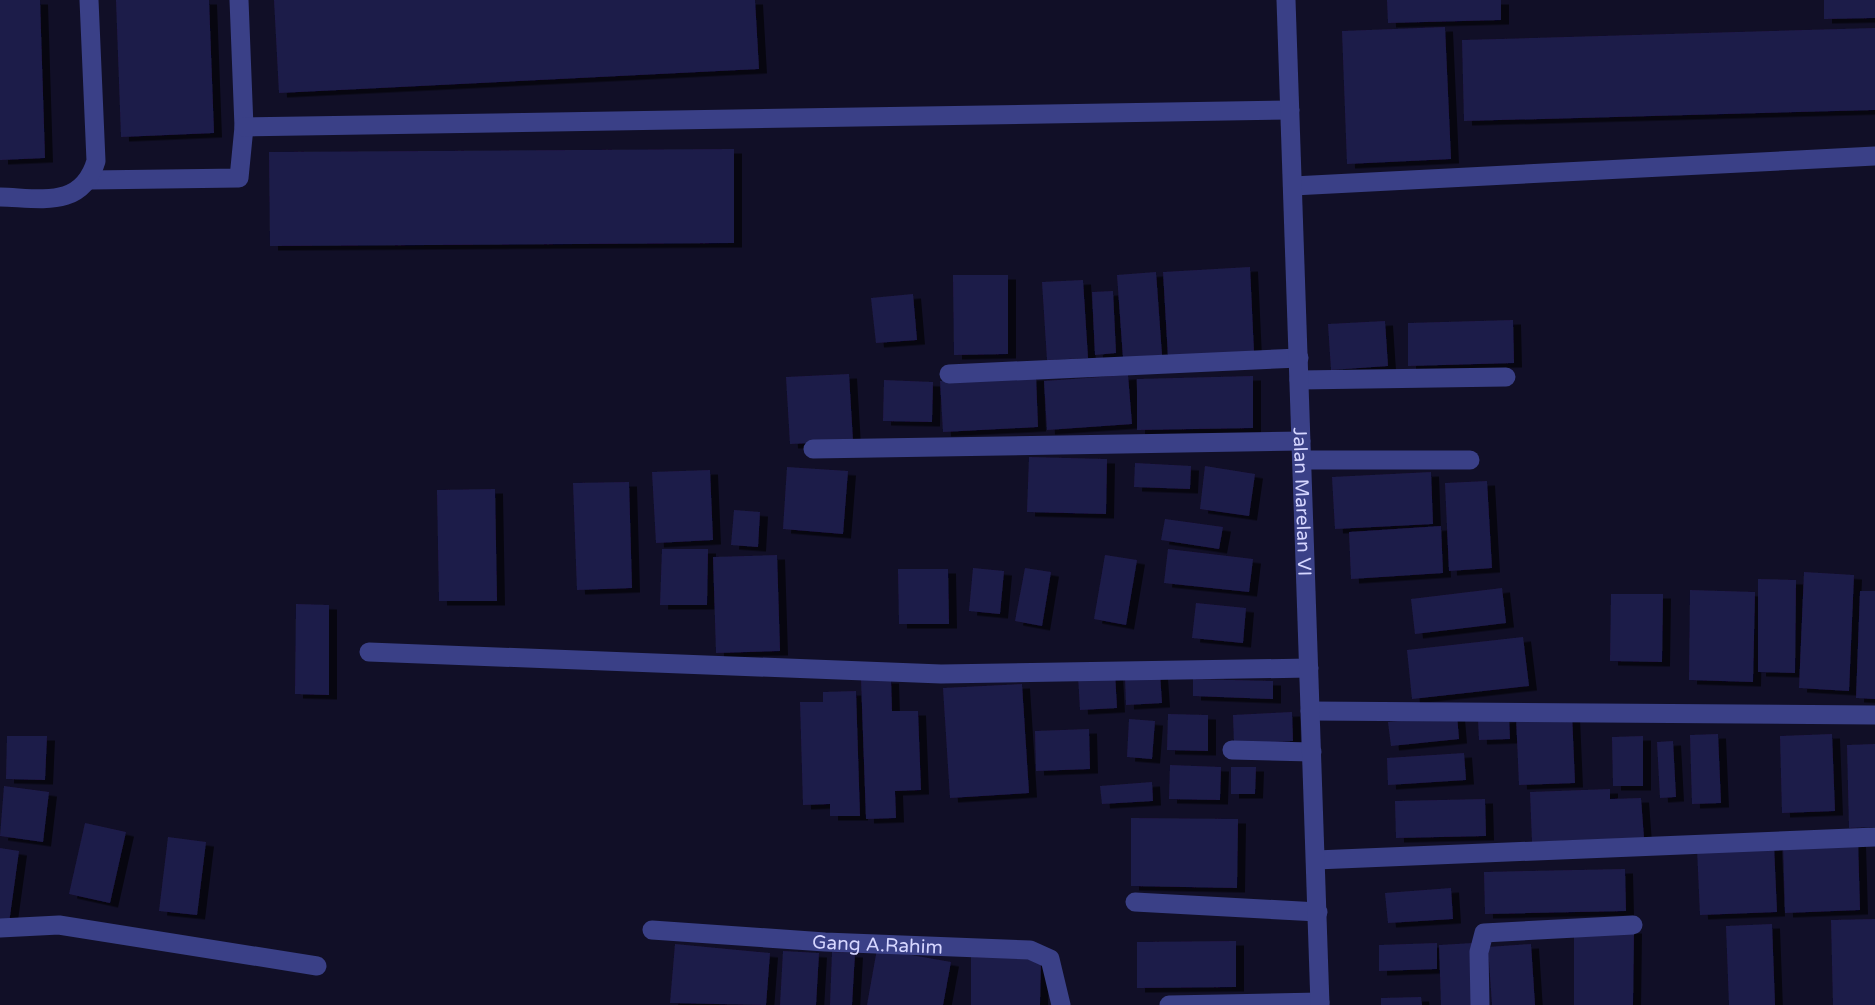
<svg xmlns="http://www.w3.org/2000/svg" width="1875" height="1005" font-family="'Varela Round',sans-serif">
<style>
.building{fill:#1f1b49;filter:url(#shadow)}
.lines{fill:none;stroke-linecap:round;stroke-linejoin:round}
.service{stroke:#3a4087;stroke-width:19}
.minor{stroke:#3a4087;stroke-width:19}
.tertiary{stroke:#3a4087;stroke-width:19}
.labels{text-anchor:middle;stroke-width:7;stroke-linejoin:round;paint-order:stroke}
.street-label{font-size:19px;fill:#d6d6ff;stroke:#110f27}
</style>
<defs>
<filter id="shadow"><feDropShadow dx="8" dy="4.5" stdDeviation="0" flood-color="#0009"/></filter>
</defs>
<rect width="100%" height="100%" fill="#110f27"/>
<g class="building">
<path d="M0,0H40L45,158L0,160Z"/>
<path d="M116,0H209L214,133L121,137Z"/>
<path d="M274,0H755L759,69L279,93Z"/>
<path d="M1387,0H1501V20L1388,23Z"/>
<path d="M1824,0H1875V18L1824,19Z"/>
<path d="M1445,27L1451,159L1347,164L1342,31Z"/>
<path d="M1875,28V110L1464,121L1462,40Z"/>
<path d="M734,149V243L270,246L269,152Z"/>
<path d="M1250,267L1254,353L1168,357L1163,272Z"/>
<path d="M1156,272L1162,355L1123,358L1117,275Z"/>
<path d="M953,275H1008V354L954,355Z"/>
<path d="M1083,280L1088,358L1047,360L1042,282Z"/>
<path d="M1113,291L1116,353L1095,355L1092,292Z"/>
<path d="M913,294L917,340L876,343L871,298Z"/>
<path d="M1513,320L1514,363L1408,366V323Z"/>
<path d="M1385,321L1388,366L1331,370L1328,324Z"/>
<path d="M849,374L853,441L790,444L786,377Z"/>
<path d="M1128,375L1132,424L1047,430L1044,381Z"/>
<path d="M1036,376L1038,427L943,432L940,381Z"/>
<path d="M1253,376V428L1137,430V379Z"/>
<path d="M884,380L933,382L932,422L883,421Z"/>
<path d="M1029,457L1107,459L1106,514L1027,512Z"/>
<path d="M1135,463L1191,466L1190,489L1134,487Z"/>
<path d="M1205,466L1255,474L1249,516L1200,509Z"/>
<path d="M787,467L848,471L843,534L783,529Z"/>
<path d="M710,470L713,540L656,543L652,472Z"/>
<path d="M1431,472L1433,524L1335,529L1332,477Z"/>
<path d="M1487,481L1492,568L1449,571L1445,483Z"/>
<path d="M629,482L632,588L577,590L573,483Z"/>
<path d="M495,489L497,601H439L437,490Z"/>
<path d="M734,510L760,512L758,547L731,545Z"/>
<path d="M1165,519L1223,527L1219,549L1161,540Z"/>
<path d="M1441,526L1443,573L1351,579L1349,532Z"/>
<path d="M662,549H708L707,605H660Z"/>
<path d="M1168,549L1253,559L1249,592L1164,583Z"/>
<path d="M777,555L780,651L716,653L713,557Z"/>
<path d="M1105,555L1137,560L1126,625L1094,619Z"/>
<path d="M973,568L1004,571L1000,614L969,611Z"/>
<path d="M1025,568L1051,572L1042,626L1015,621Z"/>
<path d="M898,569H948L949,624H899Z"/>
<path d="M1804,572L1854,575L1849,691L1799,688Z"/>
<path d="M1758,579L1796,580L1795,673L1758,672Z"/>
<path d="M1502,588L1506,623L1415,634L1411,599Z"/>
<path d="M1690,590L1755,592L1753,682L1689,680Z"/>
<path d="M1860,591H1875V699L1856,698Z"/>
<path d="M1611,594H1663L1662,662L1610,661Z"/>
<path d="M1196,603L1246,608L1243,643L1192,638Z"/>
<path d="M296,604L329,605V695L295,694Z"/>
<path d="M1523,637L1529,686L1412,699L1407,650Z"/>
<path d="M1115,673L1117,708L1080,710L1078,675Z"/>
<path d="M1160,674L1162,703L1126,705L1125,676Z"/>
<path d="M861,679H891L892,711H918L921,790L895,791L896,818L866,819Z"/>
<path d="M1193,679L1273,681V699L1193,696Z"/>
<path d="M1022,684L1029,793L950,798L943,688Z"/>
<path d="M856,691L860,816H830V804L803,805L800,702H823V692Z"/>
<path d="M1292,712L1293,741L1234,744L1233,715Z"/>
<path d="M1168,714L1208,715V751L1167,750Z"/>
<path d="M1572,714L1575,783L1519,785L1516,716Z"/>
<path d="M1457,715L1459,739L1391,746L1388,722Z"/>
<path d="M1509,718L1510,739L1479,740L1478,720Z"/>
<path d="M1129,719L1155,721L1152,759L1127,757Z"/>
<path d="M1089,729L1090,769L1036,771L1035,731Z"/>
<path d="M1718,734L1721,803L1692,804L1690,735Z"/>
<path d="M1832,734L1835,811L1782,813L1780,736Z"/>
<path d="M7,736H47L45,780L6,779Z"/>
<path d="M1643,736V786H1613L1612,737Z"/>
<path d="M1673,741L1676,797L1660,798L1657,742Z"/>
<path d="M1875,744V827L1849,828L1847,745Z"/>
<path d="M1464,753L1466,780L1388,785L1387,758Z"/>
<path d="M1170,765L1221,767L1220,800L1169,799Z"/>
<path d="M1231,767H1256L1255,794H1231Z"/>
<path d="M1152,782L1153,801L1102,804L1100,786Z"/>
<path d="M4,786L49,792L43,842L0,836Z"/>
<path d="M1610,789V799L1641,798L1644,838L1532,842L1530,792Z"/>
<path d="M1485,799L1486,836L1396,838L1395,801Z"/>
<path d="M1131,818L1238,819L1237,888L1131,886Z"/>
<path d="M85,823L126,832L110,903L69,894Z"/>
<path d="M168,837L206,842L197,915L159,911Z"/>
<path d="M1858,841L1860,910L1785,913L1783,844Z"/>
<path d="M1774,846L1777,912L1700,915L1697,848Z"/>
<path d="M0,848L19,851L9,923L0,922Z"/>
<path d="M1625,869L1626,911L1485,914L1484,872Z"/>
<path d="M1451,888L1453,919L1388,923L1385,893Z"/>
<path d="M1875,919V1005H1833L1831,920Z"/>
<path d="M1772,924L1775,1005H1729L1726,926Z"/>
<path d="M1574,929H1634L1633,1005H1574Z"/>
<path d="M1236,941V987L1137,988V942Z"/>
<path d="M1437,943V969L1379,971V945Z"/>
<path d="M1473,943L1475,1005H1441L1439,945Z"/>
<path d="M675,944L770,953L766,1005L670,1003Z"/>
<path d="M1531,944L1535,1005H1492L1488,947Z"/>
<path d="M877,949L951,962L943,1005H867Z"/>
<path d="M783,951L819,953L816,1005H780Z"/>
<path d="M832,952L855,953L852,1005H830Z"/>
<path d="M971,957L1041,958L1040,1005H971Z"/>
<path d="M1421,997L1422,1005H1381V998Z"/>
</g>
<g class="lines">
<g class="service">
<path d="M91,180L239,178L244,127L239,0"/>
<path d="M1293,186L1875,156"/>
<path d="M0,197C41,198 82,209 96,161L89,0"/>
<path d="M1299,380L1506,377"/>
<path d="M1302,460H1470"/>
<path d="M1135,902L1318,912"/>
</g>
<g class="minor">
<path d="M244,127L1290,110"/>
<path d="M949,374L1299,358"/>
<path d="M813,449L1301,441"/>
<path d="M369,652L941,674L1309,668"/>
<path d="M1310,711L1875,715"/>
<path d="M1232,750L1312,752"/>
<path d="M1316,860L1875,837"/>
<path d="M0,928L59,925L317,966"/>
<path id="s1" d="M652,930L825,942L1030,950L1050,959L1061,1005"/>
<path d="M1169,1005L1320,1002"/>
<path d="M1480,1005L1479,952L1484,933L1633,925"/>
</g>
<path class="tertiary" id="s2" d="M1286,0L1320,1005"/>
</g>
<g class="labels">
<g class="street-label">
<text dy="7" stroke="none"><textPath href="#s2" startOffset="502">Jalan Marelan VI</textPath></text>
<text dy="7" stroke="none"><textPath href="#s1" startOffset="226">Gang A.Rahim</textPath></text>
</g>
</g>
</svg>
